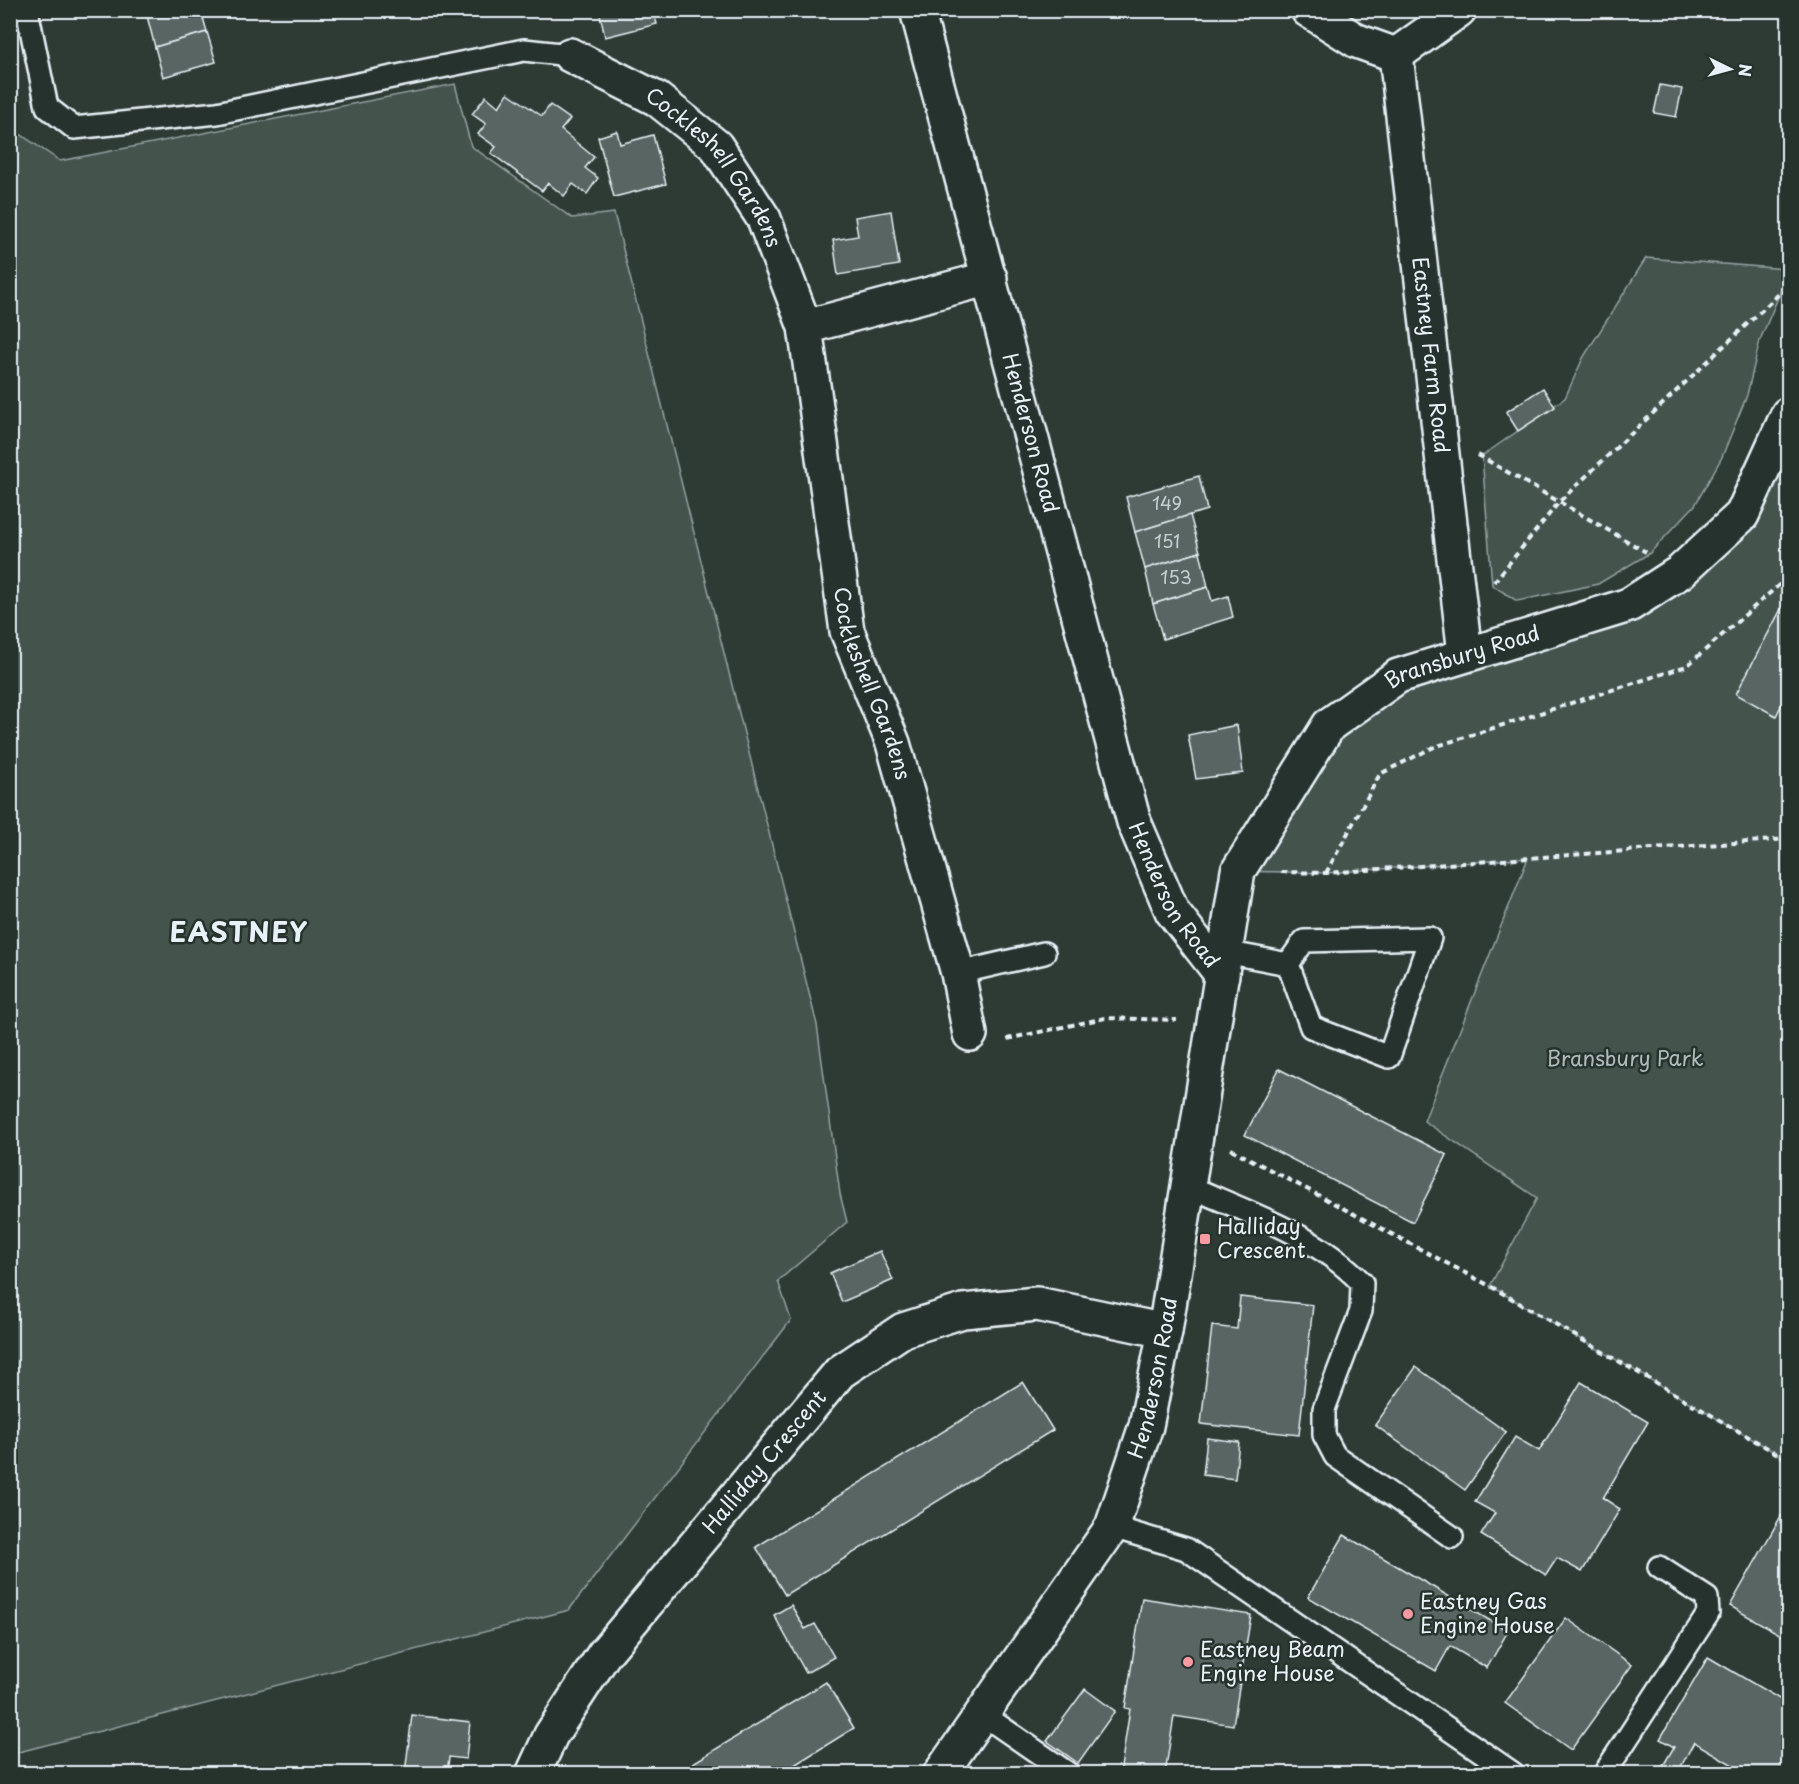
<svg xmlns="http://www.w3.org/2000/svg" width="1799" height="1784" font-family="'Playpen Sans',sans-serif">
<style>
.green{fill:#45524e;stroke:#96a2a3;stroke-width:1.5}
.building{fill:#596563;stroke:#e8f1f8;stroke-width:1.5}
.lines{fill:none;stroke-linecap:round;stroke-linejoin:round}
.service-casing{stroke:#e8f1f8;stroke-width:26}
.minor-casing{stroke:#e8f1f8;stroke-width:38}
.tertiary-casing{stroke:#e8f1f8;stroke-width:38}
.path{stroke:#e8f1f8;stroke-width:4;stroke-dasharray:6 4.5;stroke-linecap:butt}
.service{stroke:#26332d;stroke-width:21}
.minor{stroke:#26332d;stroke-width:33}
.tertiary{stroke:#26332d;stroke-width:33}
.poi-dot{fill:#ff9aa2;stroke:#26332d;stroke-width:2}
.labels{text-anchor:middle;stroke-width:5;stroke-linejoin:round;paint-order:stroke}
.number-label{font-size:18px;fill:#c4ced3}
.street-label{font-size:21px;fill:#e8f1f8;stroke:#26332d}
.park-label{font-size:21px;fill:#afb9bc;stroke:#26332d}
.poi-label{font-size:21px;fill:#e8f1f8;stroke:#26332d;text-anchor:start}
.district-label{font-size:27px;font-weight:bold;letter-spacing:1.5px;fill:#e8f1f8;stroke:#26332d}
</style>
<rect width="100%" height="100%" fill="#2e3b35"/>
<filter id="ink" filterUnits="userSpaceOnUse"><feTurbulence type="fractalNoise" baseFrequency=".0167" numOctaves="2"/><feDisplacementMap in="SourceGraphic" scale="12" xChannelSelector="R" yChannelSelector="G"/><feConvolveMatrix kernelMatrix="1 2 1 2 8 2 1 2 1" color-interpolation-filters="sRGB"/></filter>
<g filter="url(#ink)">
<g class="green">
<path d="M455,84L471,146L572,218L614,213L817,1025L840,1194L847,1222L778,1281L791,1320L569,1610L11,1754V128L60,161Z"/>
<path d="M1646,258L1786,269L1780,293L1760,340L1747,395L1722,457L1695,505L1650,553L1598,584L1517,601L1492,585L1482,456L1565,398L1583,358Z"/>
<path d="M1788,414V1460L1490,1286L1537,1198L1424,1121L1528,858L1326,873L1238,871L1329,725L1398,676L1629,605L1742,515Z"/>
</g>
<g class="building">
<path d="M146,10H168L147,16Z"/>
<path d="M168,10H201L207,32L155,47L147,16Z"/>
<path d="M599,10H653L657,24L605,37Z"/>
<path d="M207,32L216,62L163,77L155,47Z"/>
<path d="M1660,85L1682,89L1676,117L1654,113Z"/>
<path d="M508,93L542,116L550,105L570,119L561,130L594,157L585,168L598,178L587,194L573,184L564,196L548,183L542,191L491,153L496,147L478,134L486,124L472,114L486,96L499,107Z"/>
<path d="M617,131L620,144L653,135L666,184L614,197L598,137Z"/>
<path d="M891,211L899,265L838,275L833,240L858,236L855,217Z"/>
<path d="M1543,388L1555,407L1518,431L1506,412Z"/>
<path d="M1199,476L1207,510L1135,532L1126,497Z"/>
<path d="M1190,515L1200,552L1145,569L1135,532Z"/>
<path d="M1200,552L1208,587L1153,604L1145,569Z"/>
<path d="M1208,587L1212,601L1228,596L1233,617L1163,639L1153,604Z"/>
<path d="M1788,596V692L1776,716L1736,694Z"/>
<path d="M1237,725L1243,773L1196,779L1188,735Z"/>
<path d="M1279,1069L1447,1155L1413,1222L1245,1135Z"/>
<path d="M880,1251L893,1280L842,1302L830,1273Z"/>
<path d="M1240,1297L1313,1305L1299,1435L1201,1424L1212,1326L1237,1329Z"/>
<path d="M1416,1367L1506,1432L1465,1490L1375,1425Z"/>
<path d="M1023,1382L1053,1430L785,1595L756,1547Z"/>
<path d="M1581,1382L1648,1422L1603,1498L1620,1509L1582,1572L1557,1558L1546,1575L1481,1535L1495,1513L1475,1502L1515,1437L1539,1451Z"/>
<path d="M1207,1438L1239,1442L1235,1479L1203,1475Z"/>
<path d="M1781,1516L1788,1520V1639L1730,1606Z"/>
<path d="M1344,1535L1508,1631L1487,1668L1450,1646L1436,1671L1308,1597Z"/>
<path d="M1142,1598L1251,1615L1233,1725L1174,1716L1165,1774H1120L1130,1709L1125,1708Z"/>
<path d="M791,1605L805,1629L815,1624L834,1657L806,1673L774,1615Z"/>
<path d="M1566,1618L1632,1665L1571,1750L1505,1703Z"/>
<path d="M1708,1657L1788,1704V1774H1748L1694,1742L1677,1774L1660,1771L1674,1747L1660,1739Z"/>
<path d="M826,1682L854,1728L780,1774H675Z"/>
<path d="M1085,1689L1115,1711L1078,1763L1047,1741Z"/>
<path d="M412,1715L470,1722L466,1759L449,1757L447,1774H405Z"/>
</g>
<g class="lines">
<defs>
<g id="service">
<path d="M27,10L47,107L74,128L217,113L524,50L570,55"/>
<path d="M1430,938L1389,1057L1311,1027L1288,964L1304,941Z"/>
<path d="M1225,952L1288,964"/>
<path d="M958,973L1044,953"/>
<path d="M1188,1186C1247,1212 1317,1235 1362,1283L1361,1311L1324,1409V1435L1335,1456L1452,1537"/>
<path d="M1112,1527L1186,1549L1514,1774"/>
<path d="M982,1714L1069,1774"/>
<path d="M1604,1774L1708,1614L1707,1598L1659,1567"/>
</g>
<g id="minor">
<path id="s1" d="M917,10L1134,822L1172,911L1222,975"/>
<path d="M1308,10L1357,41L1396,55"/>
<path id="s2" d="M570,55L657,99L716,146L764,219L805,327L847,631L893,743L958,973L970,1034"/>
<path id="s3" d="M1396,55L1465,654"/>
<path d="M1396,55L1459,10"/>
<path d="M805,327L990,278"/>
<path id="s4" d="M533,1774L551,1735L604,1654L840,1372L903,1330L963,1311L1037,1304L1165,1331"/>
</g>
<g id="tertiary">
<path id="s5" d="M940,1774L1112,1527L1146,1426L1165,1331L1238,871L1329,725L1398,676L1629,605L1680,572L1742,515L1788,414"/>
</g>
</defs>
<use href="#service" class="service-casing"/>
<use href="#minor" class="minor-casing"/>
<use href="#tertiary" class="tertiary-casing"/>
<g class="path">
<path d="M1478,455L1646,552"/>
<path d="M1494,582L1560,501L1780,293L1788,290"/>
<path d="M1281,872L1326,873L1788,839"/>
<path d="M1326,873L1380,774L1434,747L1687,666L1788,577"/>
<path d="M1007,1039L1105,1018L1177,1020"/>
<path d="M1231,1149L1490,1286L1788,1460"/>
</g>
<use href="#service" class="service"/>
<use href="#minor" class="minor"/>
<use href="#tertiary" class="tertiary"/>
</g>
</g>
<g class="poi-dot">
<rect x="1199" y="1233" width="12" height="12" rx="3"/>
<circle cx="1408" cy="1614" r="6"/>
<circle cx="1188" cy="1662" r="6"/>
</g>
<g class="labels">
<g class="number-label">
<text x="1167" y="510">149</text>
<text x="1167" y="548">151</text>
<text x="1176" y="584">153</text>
</g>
<g class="street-label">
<text dy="7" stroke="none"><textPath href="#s2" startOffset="188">Cockleshell Gardens</textPath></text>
<text dy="7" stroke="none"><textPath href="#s3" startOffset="302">Eastney Farm Road</textPath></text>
<text dy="7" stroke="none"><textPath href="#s1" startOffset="438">Henderson Road</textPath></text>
<text dy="7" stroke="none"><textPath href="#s5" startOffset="1294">Bransbury Road</textPath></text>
<text dy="7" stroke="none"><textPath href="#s2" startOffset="740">Cockleshell Gardens</textPath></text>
<text dy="7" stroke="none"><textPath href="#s1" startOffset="924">Henderson Road</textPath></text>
<text dy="7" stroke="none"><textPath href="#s5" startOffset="456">Henderson Road</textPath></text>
<text dy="7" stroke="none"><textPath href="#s4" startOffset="390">Halliday Crescent</textPath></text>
</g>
<g class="park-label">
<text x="1625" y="1066">Bransbury Park</text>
</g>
<g class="poi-label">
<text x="1217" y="1234">Halliday<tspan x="1217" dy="24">Crescent</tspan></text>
<text x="1420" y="1609">Eastney Gas<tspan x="1420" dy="24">Engine House</tspan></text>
<text x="1200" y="1657">Eastney Beam<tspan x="1200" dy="24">Engine House</tspan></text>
</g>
<g class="district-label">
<text x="239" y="942">EASTNEY</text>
</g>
</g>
<rect width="1799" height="1784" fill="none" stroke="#26332d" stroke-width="36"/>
<rect x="18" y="18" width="1763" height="1748" fill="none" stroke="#e8f1f8" stroke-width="2" filter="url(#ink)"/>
<g transform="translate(1730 69) rotate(95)" stroke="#26332d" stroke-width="4.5" paint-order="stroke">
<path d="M0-4.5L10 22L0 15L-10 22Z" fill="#e8f1f8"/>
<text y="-9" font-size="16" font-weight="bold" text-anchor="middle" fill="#e8f1f8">N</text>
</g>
</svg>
